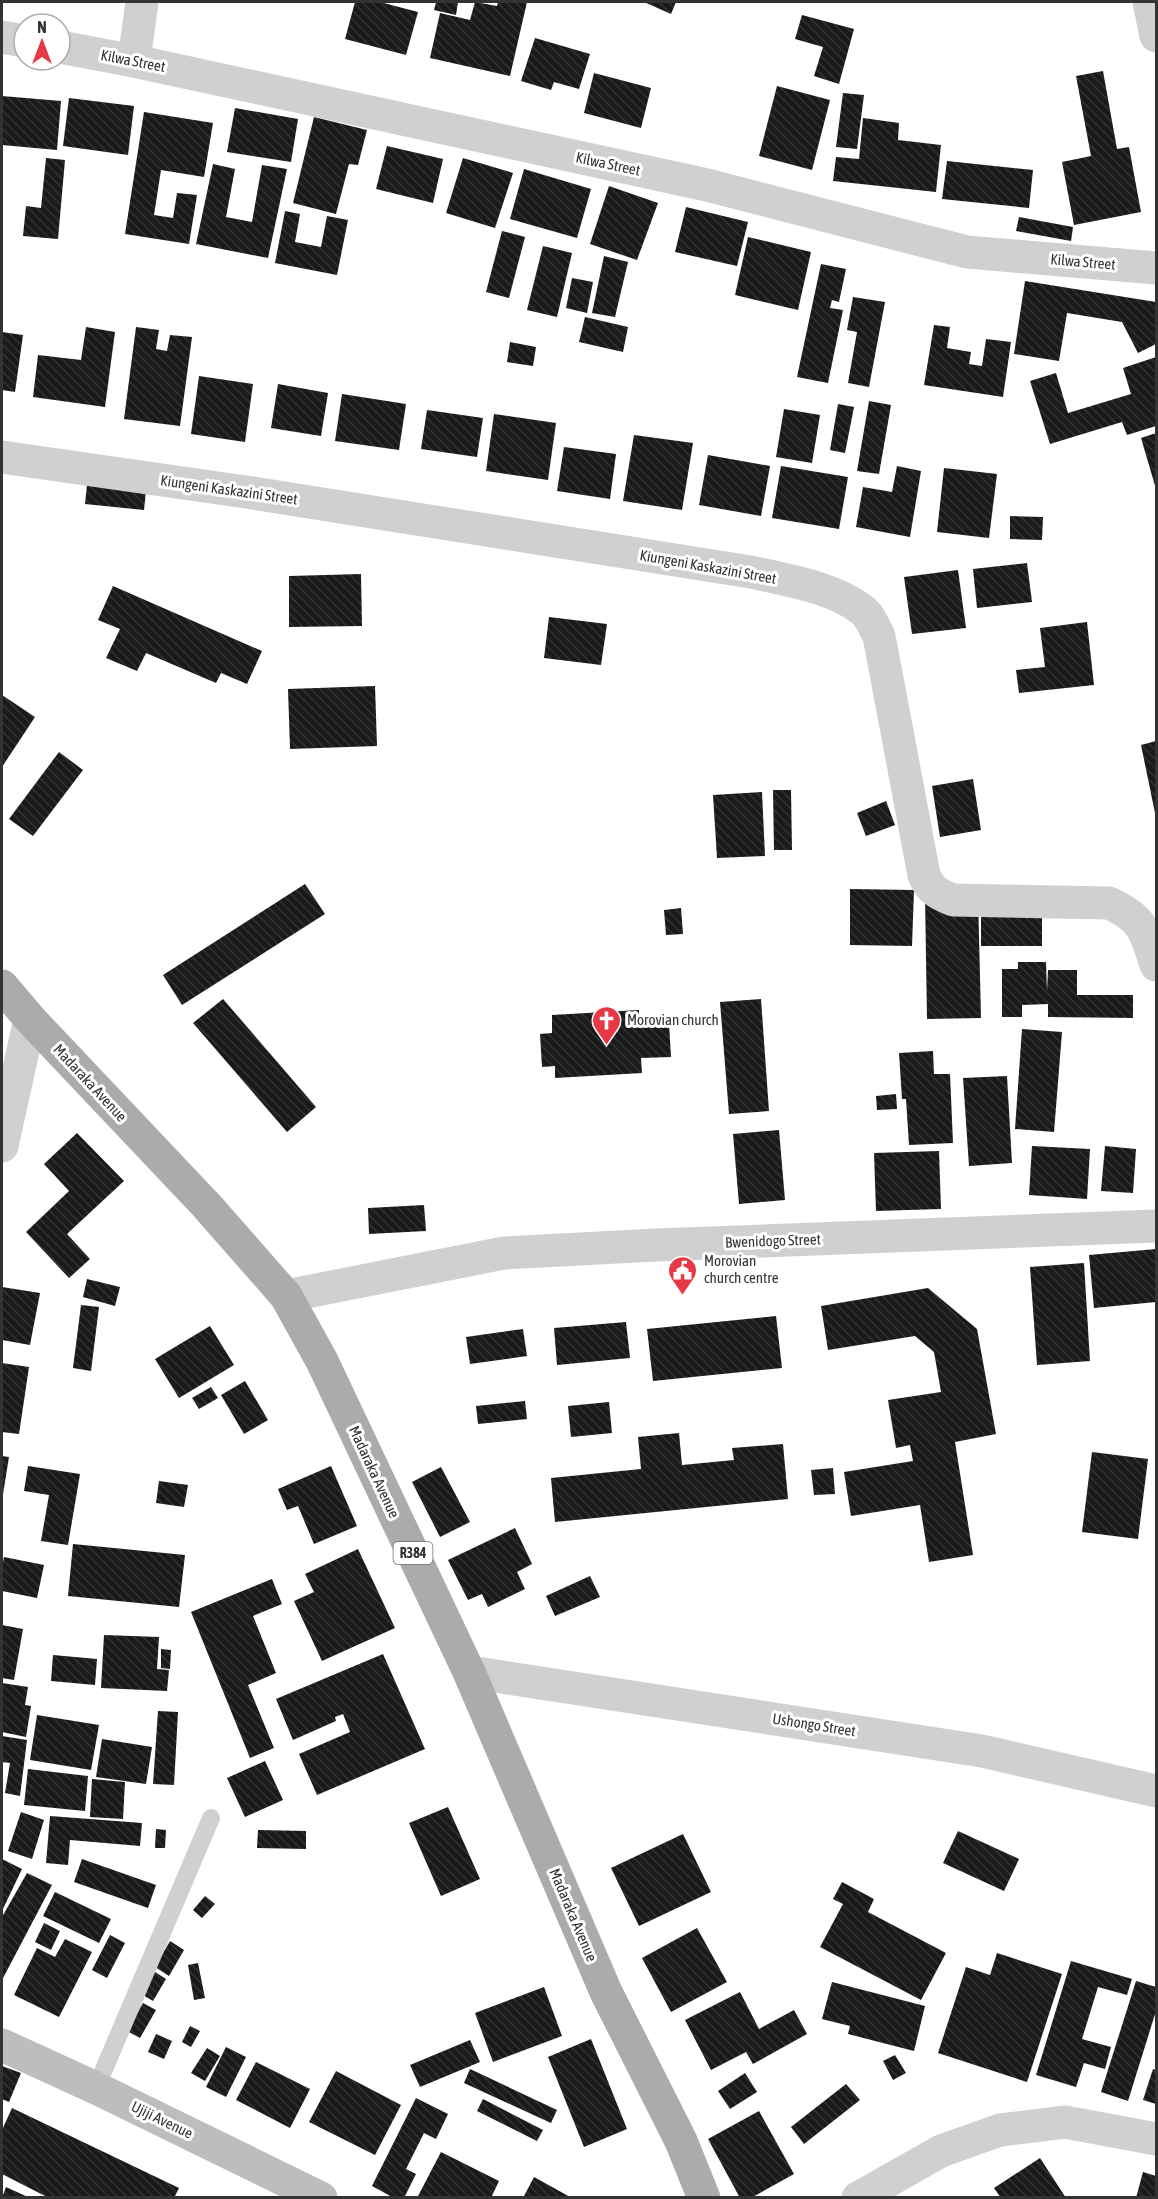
<svg xmlns="http://www.w3.org/2000/svg" width="1158" height="2199" font-family="'Asap Condensed',sans-serif">
<style>
.building{fill:url(#building-back-hatch)}
.lines{fill:none;stroke-linecap:round;stroke-linejoin:round}
.lane{stroke:#d0d0d0;stroke-width:18}
.street{stroke:#d0d0d0;stroke-width:33}
.secondary{stroke:#bdbdbd;stroke-width:33}
.primary{stroke:#ababab;stroke-width:33}
.labels{text-anchor:middle;stroke-width:6;stroke-linejoin:round;paint-order:stroke}
.shield{fill:#fff;stroke:#707070;stroke-width:1.5}
.shield-label{font-size:14px;font-weight:bold;fill:#333}
.street-label{font-size:15px;fill:#333;stroke:#fff}
.poi-label{font-size:15px;fill:#333;stroke:#fff;text-anchor:start}
</style>
<defs>
<pattern id="building-back-hatch" width="6" height="6" patternUnits="userSpaceOnUse" patternTransform="scale(1.5)"><rect width="6" height="6" fill="#1a1a1a"/><path d="M-1 5l2 2M0 0l6 6M5-1l2 2" fill="none" stroke="#333"/></pattern>
</defs>
<rect width="100%" height="100%" fill="#fff"/>
<g class="building">
<path d="M355,2H380L418,12L406,55L345,39Z"/>
<path d="M436,2H458L456,15L434,10Z"/>
<path d="M475,2L497,6L498,2H527L510,76L430,58L440,13L470,20Z"/>
<path d="M644,2H676L671,14Z"/>
<path d="M802,15L854,29L839,84L814,76L823,47L795,39Z"/>
<path d="M535,38L590,54L579,89L554,82L551,90L521,81Z"/>
<path d="M1103,71L1117,149L1129,147L1141,212L1074,225L1062,162L1091,156L1076,76Z"/>
<path d="M594,73L651,88L641,128L584,113Z"/>
<path d="M777,86L830,100L812,170L759,156Z"/>
<path d="M843,93L864,95L857,149L836,147Z"/>
<path d="M2,96L61,101L57,150L2,145Z"/>
<path d="M69,98L134,106L128,155L63,146Z"/>
<path d="M235,108L298,119L291,162L227,152Z"/>
<path d="M144,112L213,123L204,177L161,170L154,215L173,218L177,193L197,195L189,244L125,234Z"/>
<path d="M314,117L367,130L358,165L349,164L336,214L293,203Z"/>
<path d="M863,118L899,123L898,140L941,145L936,192L833,181L836,157L859,159Z"/>
<path d="M387,146L443,159L433,203L376,189Z"/>
<path d="M46,158L65,160L58,239L23,236L26,206L41,208Z"/>
<path d="M463,158L513,173L495,228L446,213Z"/>
<path d="M947,161L1033,170L1029,208L942,199Z"/>
<path d="M213,164L235,169L226,217L252,222L262,165L287,169L268,258L196,244Z"/>
<path d="M524,169L591,189L577,238L510,219Z"/>
<path d="M609,186L658,203L637,260L590,244Z"/>
<path d="M686,207L748,222L737,266L675,252Z"/>
<path d="M285,211L300,214L295,242L321,247L327,216L348,220L337,275L275,263Z"/>
<path d="M1019,217L1073,227L1071,241L1016,231Z"/>
<path d="M502,231L525,237L509,298L486,292Z"/>
<path d="M748,237L811,252L798,310L735,295Z"/>
<path d="M543,246L572,253L557,317L527,310Z"/>
<path d="M604,256L628,262L615,317L592,313Z"/>
<path d="M821,264L846,269L839,302L832,300L830,308L843,310L828,383L797,377Z"/>
<path d="M572,278L593,282L587,313L566,308Z"/>
<path d="M1025,281L1156,302V344L1138,353L1122,322L1067,313L1059,361L1014,354Z"/>
<path d="M853,297L885,302L869,387L848,383L857,332L847,330Z"/>
<path d="M585,317L628,327L623,352L579,342Z"/>
<path d="M934,325L950,327L947,348L971,352L969,364L982,366L986,339L1011,342L1003,397L924,385Z"/>
<path d="M86,327L115,332L105,407L33,397L38,355L81,360Z"/>
<path d="M136,327L159,330L156,349L167,351L170,335L192,337L180,426L124,419Z"/>
<path d="M2,332L23,335L15,392L2,390Z"/>
<path d="M510,342L536,347L533,366L507,362Z"/>
<path d="M1156,357V426L1127,435L1122,422L1050,444L1030,381L1056,373L1068,413L1131,394L1123,368Z"/>
<path d="M199,376L253,384L245,442L191,434Z"/>
<path d="M278,384L328,393L321,436L271,428Z"/>
<path d="M342,394L406,404L399,450L335,441Z"/>
<path d="M869,401L891,405L879,474L857,471Z"/>
<path d="M838,404L854,407L845,453L830,450Z"/>
<path d="M784,409L820,415L812,463L776,457Z"/>
<path d="M427,410L483,418L477,457L421,449Z"/>
<path d="M494,414L556,423L548,480L486,471Z"/>
<path d="M1156,433V489L1141,438Z"/>
<path d="M634,435L693,443L682,510L623,501Z"/>
<path d="M564,447L616,454L610,499L557,491Z"/>
<path d="M708,455L770,466L761,516L699,505Z"/>
<path d="M781,466L848,477L839,529L772,518Z"/>
<path d="M897,466L921,471L910,537L856,527L863,487L892,492Z"/>
<path d="M944,468L997,474L989,538L937,532Z"/>
<path d="M88,475L147,481L144,510L85,504Z"/>
<path d="M1010,516L1043,517L1042,540L1010,539Z"/>
<path d="M1027,563L1032,602L977,608L973,569Z"/>
<path d="M958,570L966,628L912,634L904,577Z"/>
<path d="M361,574L362,626L289,627V576Z"/>
<path d="M113,586L262,651L247,684L221,673L216,683L146,653L137,671L106,658L120,629L98,620Z"/>
<path d="M549,617L607,624L601,665L544,658Z"/>
<path d="M1087,622L1094,685L1019,693L1016,670L1045,667L1040,628Z"/>
<path d="M375,686L377,746L290,749L288,689Z"/>
<path d="M2,695L35,717L2,767Z"/>
<path d="M1156,741V812L1155,813L1141,745Z"/>
<path d="M59,752L83,770L33,836L9,819Z"/>
<path d="M973,779L981,830L940,837L932,786Z"/>
<path d="M773,790H791L792,850H774Z"/>
<path d="M762,792L765,856L717,858L713,795Z"/>
<path d="M886,801L895,825L866,836L857,813Z"/>
<path d="M305,884L325,914L182,1005L163,975Z"/>
<path d="M850,889L914,890L912,946L850,945Z"/>
<path d="M978,895L981,1018L927,1019L925,896Z"/>
<rect x="981" y="899" width="61" height="47"/>
<path d="M681,908L683,934L666,935L664,910Z"/>
<path d="M1018,962H1046L1047,991L1048,970H1077V995H1133V1018L1048,1017V1004L1022,1005V1017H1002V969H1018Z"/>
<path d="M223,999L316,1107L287,1132L193,1023Z"/>
<path d="M761,999L769,1111L729,1114L720,1002Z"/>
<path d="M639,1010V1025L669,1023L671,1057L641,1058L642,1073L555,1078V1066L542,1067L540,1034L552,1033V1015Z"/>
<path d="M1022,1029L1062,1032L1054,1132L1015,1129Z"/>
<path d="M933,1051L934,1074H950L953,1143L909,1145L906,1099H902L899,1053Z"/>
<path d="M1007,1076L1012,1163L969,1166L963,1078Z"/>
<path d="M896,1094L897,1109L877,1110L876,1096Z"/>
<path d="M779,1130L785,1200L739,1204L733,1134Z"/>
<path d="M77,1133L124,1181L67,1234L90,1259L69,1278L26,1232L69,1191L44,1164Z"/>
<path d="M1032,1146L1090,1149L1087,1199L1029,1195Z"/>
<path d="M1105,1146L1136,1149L1133,1193L1101,1191Z"/>
<path d="M939,1151L941,1209L876,1211L874,1153Z"/>
<path d="M424,1205L426,1231L369,1234L368,1208Z"/>
<path d="M1156,1249V1302L1094,1308L1089,1255Z"/>
<path d="M1084,1263L1090,1361L1037,1365L1030,1267Z"/>
<path d="M87,1279L120,1287L115,1306L83,1297Z"/>
<path d="M2,1287L40,1293L30,1345L2,1340Z"/>
<path d="M928,1288L977,1329L996,1434L955,1442L973,1555L929,1562L920,1505L851,1516L844,1472L913,1461L910,1445L896,1448L888,1400L941,1392L934,1352L915,1336L828,1350L821,1306Z"/>
<path d="M81,1305L99,1307L91,1371L73,1368Z"/>
<path d="M776,1316L782,1368L653,1381L647,1329Z"/>
<path d="M626,1322L630,1358L557,1365L554,1328Z"/>
<path d="M210,1326L234,1365L179,1398L155,1359Z"/>
<path d="M523,1329L527,1356L470,1364L466,1337Z"/>
<path d="M2,1363L29,1367L19,1434L2,1432Z"/>
<path d="M245,1381L268,1420L244,1434L221,1395Z"/>
<path d="M211,1387L218,1398L199,1409L192,1398Z"/>
<path d="M525,1401L527,1419L478,1424L476,1406Z"/>
<path d="M609,1402L612,1433L571,1437L568,1406Z"/>
<path d="M679,1433L682,1465L734,1460L732,1448L783,1444L788,1499L555,1522L551,1478L641,1469L638,1437Z"/>
<path d="M1092,1452L1148,1459L1138,1539L1082,1532Z"/>
<path d="M2,1456L9,1457L3,1494H2Z"/>
<path d="M28,1466L80,1474L68,1545L41,1541L49,1495L24,1491Z"/>
<path d="M331,1466L357,1526L314,1544L298,1506L287,1510L278,1489Z"/>
<path d="M441,1467L470,1522L440,1537L412,1482Z"/>
<path d="M833,1468L835,1494L814,1495L811,1470Z"/>
<path d="M159,1481L188,1485L184,1507L156,1503Z"/>
<path d="M515,1528L532,1564L517,1572L525,1589L488,1607L482,1594L468,1600L448,1560Z"/>
<path d="M73,1544L185,1555L179,1607L68,1596Z"/>
<path d="M358,1549L395,1628L322,1661L294,1601L314,1592L305,1574Z"/>
<path d="M4,1557L44,1565L37,1598L2,1591V1568Z"/>
<path d="M590,1576L600,1597L555,1616L546,1596Z"/>
<path d="M272,1579L282,1604L253,1616L276,1673L248,1685L274,1748L250,1758L191,1612Z"/>
<path d="M2,1625L23,1629L14,1680L2,1678Z"/>
<path d="M104,1635L159,1637L157,1669L169,1670L167,1691L101,1688Z"/>
<path d="M161,1649L171,1650L170,1669L161,1668Z"/>
<path d="M383,1654L425,1749L317,1795L299,1754L350,1732L343,1714L335,1717L336,1721L293,1740L276,1699Z"/>
<path d="M53,1655L97,1659L95,1685L51,1681Z"/>
<path d="M2,1683L28,1687L25,1705L31,1706L26,1737L2,1732Z"/>
<path d="M158,1711L178,1712L174,1785L153,1784Z"/>
<path d="M37,1715L99,1725L91,1770L30,1760Z"/>
<path d="M2,1736L27,1740L20,1796L5,1793L10,1763L2,1762Z"/>
<path d="M102,1739L152,1747L146,1784L96,1777Z"/>
<path d="M265,1761L283,1800L245,1817L227,1778Z"/>
<path d="M28,1769L88,1776L85,1811L24,1805Z"/>
<path d="M92,1779L125,1782L123,1819L90,1817Z"/>
<path d="M448,1807L480,1879L441,1896L409,1823Z"/>
<path d="M21,1812L44,1820L32,1859L8,1851Z"/>
<path d="M50,1816L142,1823L140,1846L70,1840L68,1865L46,1863Z"/>
<path d="M156,1829L166,1830L165,1848H155Z"/>
<path d="M258,1830L306,1831V1849L257,1848Z"/>
<path d="M958,1831L1019,1859L1004,1891L943,1863Z"/>
<path d="M683,1834L711,1892L639,1926L611,1868Z"/>
<path d="M2,1859L22,1869L2,1911Z"/>
<path d="M82,1859L156,1885L148,1908L74,1882Z"/>
<path d="M27,1873L52,1885L2,1980V1917Z"/>
<path d="M842,1882L874,1899L868,1912L946,1953L921,2000L820,1947L843,1904L833,1899Z"/>
<path d="M55,1892L111,1919L99,1943L43,1916Z"/>
<path d="M205,1896L215,1904L202,1918L193,1910Z"/>
<path d="M44,1923L60,1931L51,1950L35,1942Z"/>
<path d="M697,1928L727,1982L671,2012L642,1958Z"/>
<path d="M110,1935L125,1943L107,1978L92,1970Z"/>
<path d="M65,1939L92,1952L59,2017L14,1995L37,1948L55,1957Z"/>
<path d="M170,1941L184,1950L169,1976L155,1967Z"/>
<path d="M997,1953L1062,1974L1027,2082L938,2053L966,1967L990,1975Z"/>
<path d="M1071,1961L1132,1979L1127,1995L1098,1987L1082,2039L1111,2047L1105,2069L1084,2063L1076,2087L1036,2075Z"/>
<path d="M198,1963L205,1998L194,2000L188,1965Z"/>
<path d="M152,1970L166,1979L153,2001L138,1992Z"/>
<path d="M1136,1981L1156,1987V2011L1128,2101L1101,2092Z"/>
<path d="M832,1982L925,2006L914,2051L848,2034L850,2026L822,2019Z"/>
<path d="M544,1987L562,2036L493,2062L475,2013Z"/>
<path d="M740,1992L759,2029L794,2010L807,2034L753,2064L746,2052L711,2070L685,2020Z"/>
<path d="M143,2003L156,2010L140,2038L127,2031Z"/>
<path d="M190,2026L200,2031L191,2047L182,2042Z"/>
<path d="M156,2034L172,2041L164,2059L148,2052Z"/>
<path d="M591,2039L627,2129L584,2147L548,2057Z"/>
<path d="M470,2040L480,2062L420,2087L410,2065Z"/>
<path d="M226,2047L246,2057L226,2097L206,2087Z"/>
<path d="M207,2048L220,2056L205,2081L191,2073Z"/>
<path d="M895,2055L906,2073L893,2080L883,2061Z"/>
<path d="M256,2062L310,2089L290,2128L236,2100Z"/>
<path d="M2,2066L21,2073L9,2102L2,2099Z"/>
<path d="M470,2069L557,2110L551,2123L464,2083Z"/>
<path d="M1153,2069L1156,2070V2104L1143,2100Z"/>
<path d="M336,2071L401,2105L375,2155L309,2122Z"/>
<path d="M745,2073L757,2092L730,2109L718,2091Z"/>
<path d="M846,2084L860,2100L804,2144L791,2127Z"/>
<path d="M416,2098L448,2114L436,2139L424,2133L406,2169L416,2174L404,2198H394L372,2186Z"/>
<path d="M483,2099L543,2130L537,2141L477,2111Z"/>
<path d="M12,2108L179,2188L174,2198H49L2,2174V2130Z"/>
<path d="M759,2111L794,2174L751,2198H740L708,2139Z"/>
<path d="M441,2152L499,2181L491,2198H417Z"/>
<path d="M1040,2158L1066,2198H1001L994,2188Z"/>
<path d="M1143,2172L1156,2176V2198H1136Z"/>
<path d="M534,2177L572,2198H523Z"/>
<path d="M6,2187L30,2198H2Z"/>
</g>
<g class="lines">
<path class="lane" d="M96,2088L211,1818"/>
<g class="street">
<path d="M1149,2L1156,36"/>
<path d="M2,37L24,41"/>
<path d="M60,47L134,61L707,185L967,252L1156,268"/>
<path d="M134,61L142,2"/>
<path d="M2,457L246,492L751,572C786,580 832,587 861,609C870,615 874,627 879,636L924,875C930,890 938,894 953,900L1109,903C1144,919 1145,931 1156,965"/>
<path d="M2,1146L30,1019"/>
<path d="M286,1296L504,1253L656,1245L1156,1226"/>
<path d="M469,1672L982,1751L1156,1791"/>
<path d="M858,2198L941,2151L1000,2130L1065,2122L1156,2139"/>
</g>
<path class="secondary" d="M2,2045L96,2088L321,2198"/>
<path class="primary" d="M2,986L30,1019L207,1206L286,1296L322,1361L469,1672L606,1992L681,2141L704,2198"/>
</g>
<defs>
<symbol id="church-pin" viewBox="-11 -11 22 30"><path d="M0 17L-7.5 6A9.5 9.5 0 1 1 7.5 6Z" fill="#e63946" stroke="#fff"/><path d="M-1.2-6h2.4v3.5h3.3v2.4h-3.3V6h-2.4V-.1h-3.3v-2.4h3.3Z" fill="#fff"/></symbol>
<symbol id="civic-pin" viewBox="-11 -11 22 30"><path d="M0 17L-7.5 6A9.5 9.5 0 1 1 7.5 6Z" fill="#e63946" stroke="#fff"/><path d="M-.6-6.5H3V-4.5H.6V-3L4-1V1h2V6H-6V1h2V-1L-.6-3ZM-1.2 2.5V6h2.4V2.5Z" fill="#fff"/></symbol>
</defs>
<g fill-rule="evenodd">
<use href="#church-pin" x="590" y="1004" width="33" height="45"/>
<use href="#civic-pin" x="666" y="1254" width="33" height="45"/>
</g>
<g class="labels">
<rect class="shield" x="393.5" y="1542" width="39" height="22" rx="4.5"/>
<g class="shield-label">
<text x="413" y="1558">R384</text>
</g>
<g class="street-label">
<text transform="translate(133 61) rotate(11)" y="5">Kilwa Street</text>
<text transform="translate(608 164) rotate(12)" y="5">Kilwa Street</text>
<text transform="translate(1083 262) rotate(5)" y="5">Kilwa Street</text>
<text transform="translate(229 490) rotate(8)" y="5">Kiungeni Kaskazini Street</text>
<text transform="translate(708 567) rotate(10)" y="5">Kiungeni Kaskazini Street</text>
<text transform="translate(90 1083) rotate(47)" y="5">Madaraka Avenue</text>
<text transform="translate(773 1241) rotate(-2)" y="5">Bwenidogo Street</text>
<text transform="translate(374 1472) rotate(65)" y="5">Madaraka Avenue</text>
<text transform="translate(814 1725) rotate(9)" y="5">Ushongo Street</text>
<text transform="translate(573 1915) rotate(67)" y="5">Madaraka Avenue</text>
<text transform="translate(162 2120) rotate(26)" y="5">Ujiji Avenue</text>
</g>
<g class="poi-label">
<text x="627" y="1025">Morovian church</text>
<text x="704" y="1266">Morovian<tspan x="704" dy="17">church centre</tspan></text>
</g>
</g>
<rect width="1158" height="2199" fill="none" stroke="#333333" stroke-width="6"/>
<g transform="translate(42 42)"><circle r="28" fill="#ffffff" stroke="#adadad" stroke-width="1.5"/>
<path d="M0-4.5L10 22L0 15L-10 22Z" fill="#e63946"/>
<text y="-9" font-size="16" font-weight="bold" text-anchor="middle" fill="#333333">N</text>
</g>
</svg>
